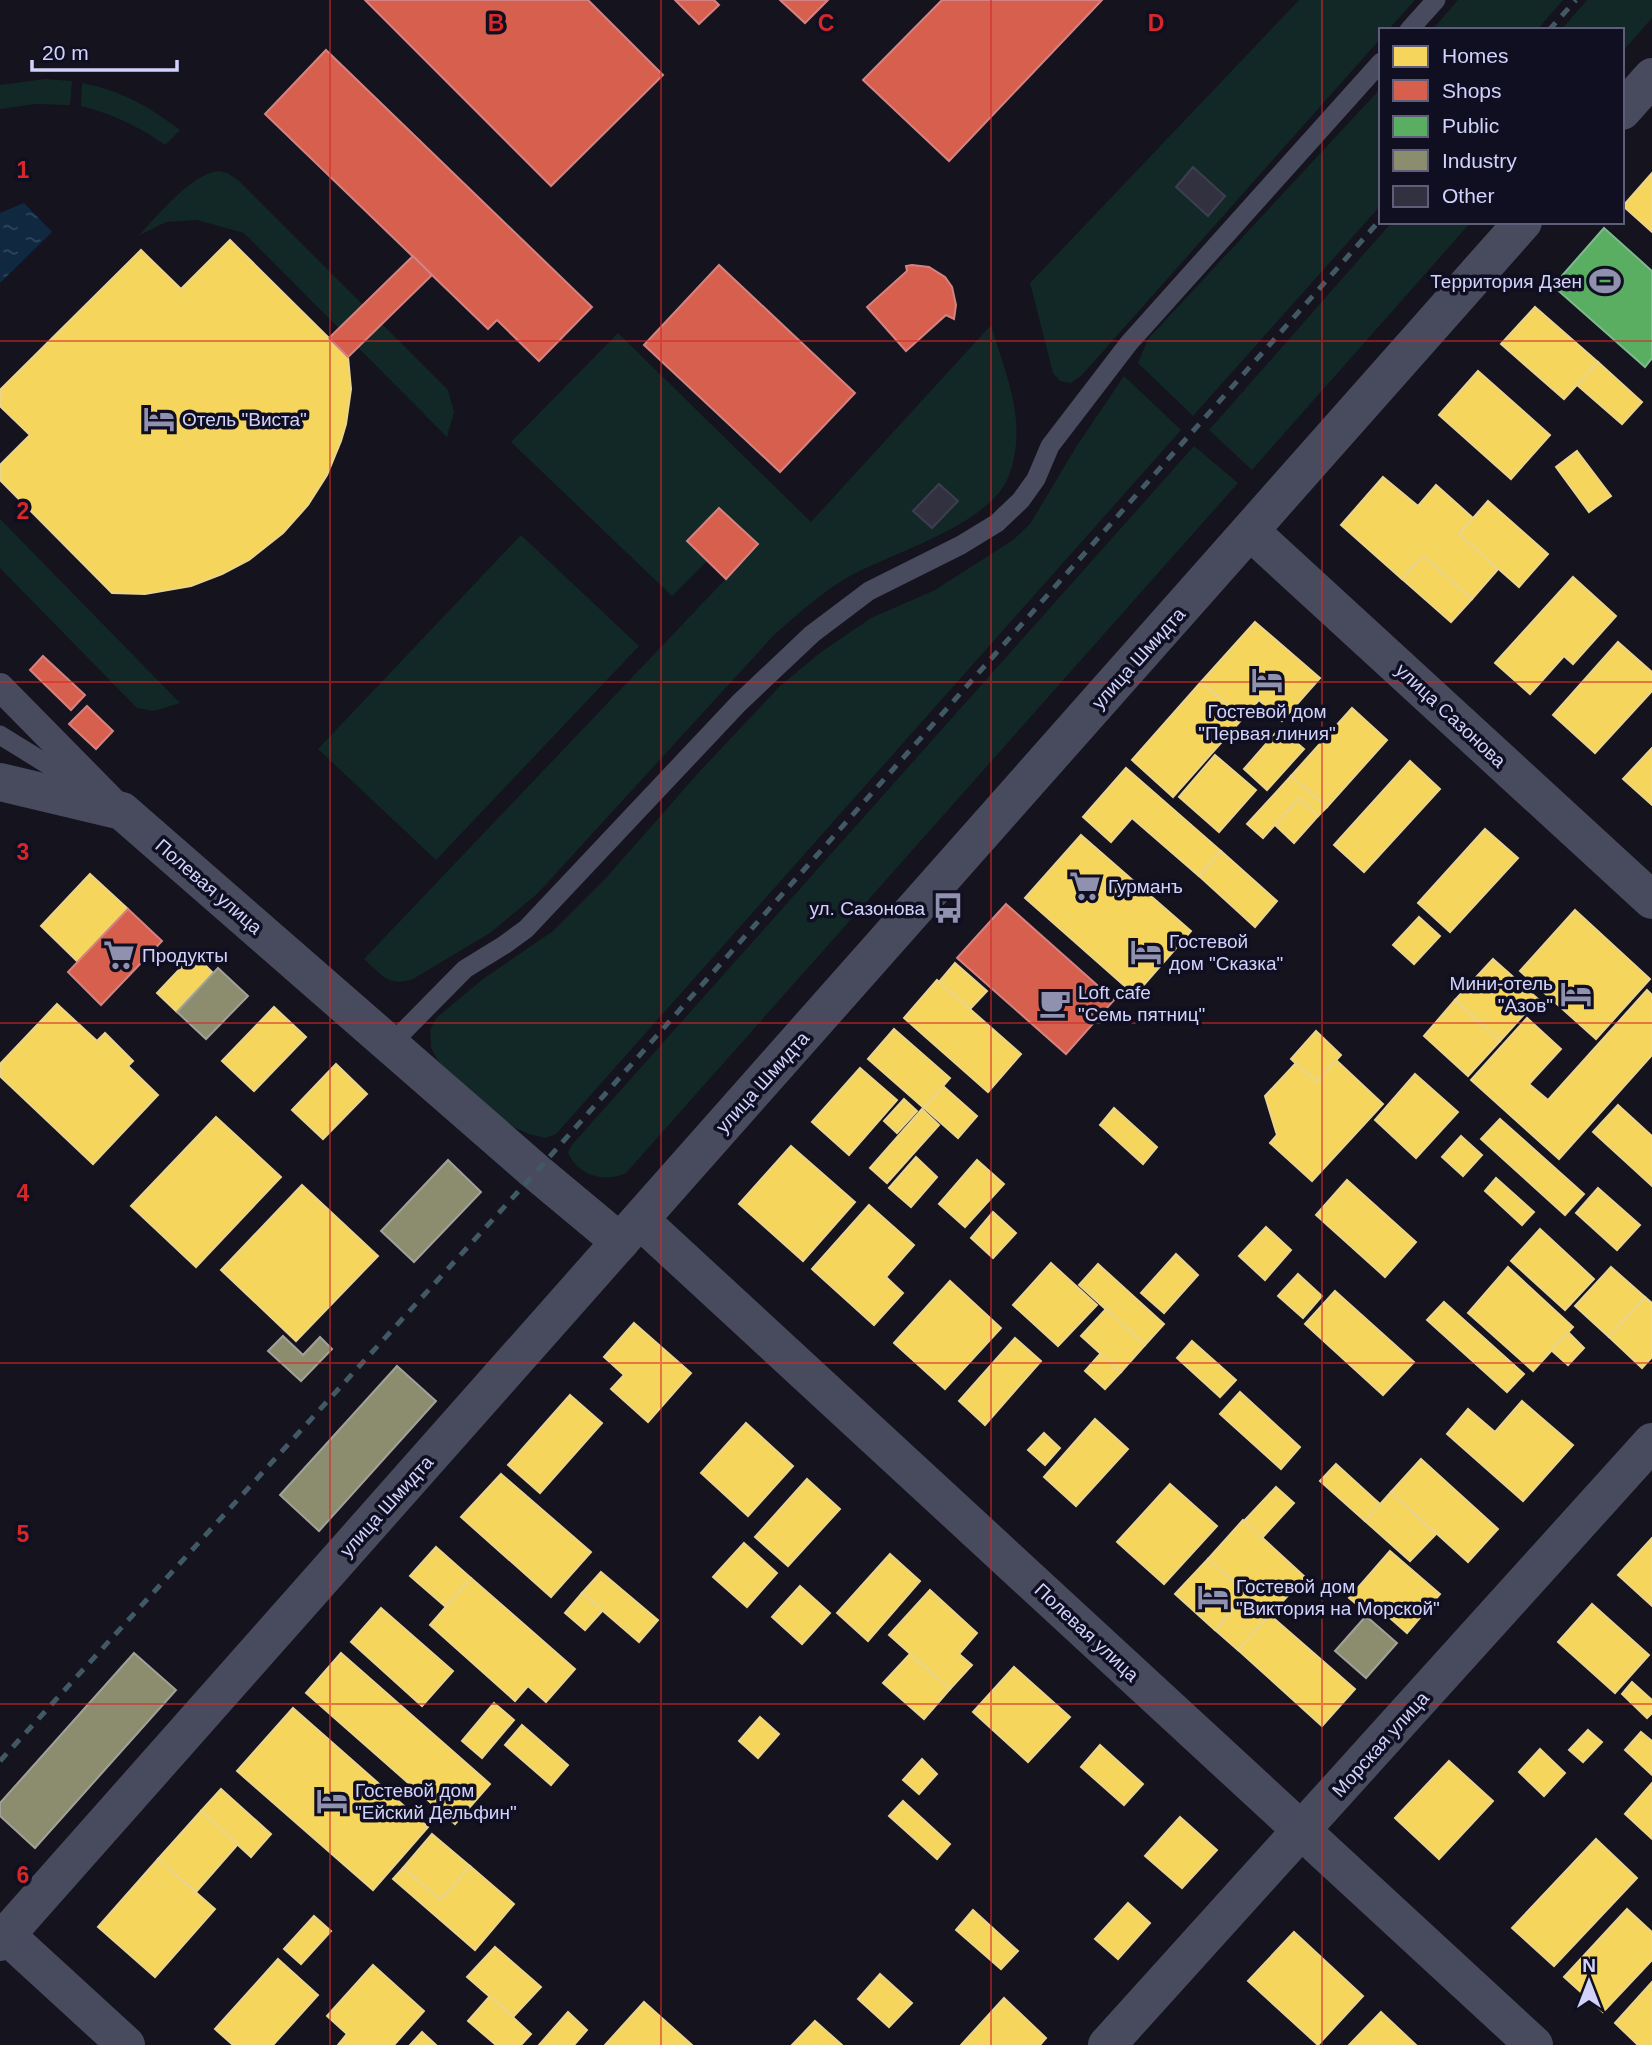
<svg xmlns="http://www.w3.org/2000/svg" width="1652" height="2045" font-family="Helvetica,sans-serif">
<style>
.green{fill:#122826}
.water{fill:url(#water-ripples)}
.homes{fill:#f6d55c;stroke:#ebd48c;stroke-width:2}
.shops{fill:#d6604d;stroke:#d58282;stroke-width:2}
.public{fill:#5aae61;stroke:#7eb990;stroke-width:2}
.industry{fill:#8c8c6e;stroke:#a1a199;stroke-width:2}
.building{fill:#323140;stroke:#3e3e51;stroke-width:2}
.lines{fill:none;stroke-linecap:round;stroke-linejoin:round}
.service{stroke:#484a5e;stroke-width:19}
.pedestrian{stroke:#484a5e;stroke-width:28}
.minor{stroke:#484a5e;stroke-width:38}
.tertiary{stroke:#484a5e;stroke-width:38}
.rail{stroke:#415964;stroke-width:5;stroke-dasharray:10 9;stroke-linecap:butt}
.grid{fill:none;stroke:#d62828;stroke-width:2;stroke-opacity:0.55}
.labels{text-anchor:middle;stroke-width:7;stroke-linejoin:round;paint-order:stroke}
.poi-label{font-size:19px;fill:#d2d3fd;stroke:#100f22;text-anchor:start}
.street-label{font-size:19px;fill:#d2d3fd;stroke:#100f22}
.grid-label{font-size:23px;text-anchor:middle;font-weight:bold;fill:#d62828;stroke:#100f22;stroke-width:7;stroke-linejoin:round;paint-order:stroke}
</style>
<defs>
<pattern id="water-ripples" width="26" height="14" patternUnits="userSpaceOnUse" patternTransform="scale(1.75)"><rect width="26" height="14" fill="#102941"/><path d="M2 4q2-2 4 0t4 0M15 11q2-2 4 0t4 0" fill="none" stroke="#32475d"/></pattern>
</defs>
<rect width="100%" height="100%" fill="#14131e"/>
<g class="green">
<path d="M1299,0H1415L1388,30H1381V38L1082,375L1071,383L1060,381L1053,373L1030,283Z"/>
<path d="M1458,0H1563L1537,30H1432Z"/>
<path d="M1587,0H1652V18L1622,52V30H1561Z"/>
<path d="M45,79L72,81L70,105L35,104L0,109V85Z"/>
<path d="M82,83C120,90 150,107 180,130L165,145C139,126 112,114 81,106Z"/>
<path d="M1381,88V205L1193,416L1138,363L1148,339Z"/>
<path d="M219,171L227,173L238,180L448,390L454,412L447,437L244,233L197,220L166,222L138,236C158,216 190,174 219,171Z"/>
<path d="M1392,222H1471L1252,470L1209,430Z"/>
<path d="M991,325C1002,363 1020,403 1016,444C1015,455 1012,470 1007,480C985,526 894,552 850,576C823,591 798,614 774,635L537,894L490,933L413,979C388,987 382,975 364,959L758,545L718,508L688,541L707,561L672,596L511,442L618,333L811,522Z"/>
<path d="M1124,376L1181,430L556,1134L546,1138L529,1134L505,1123L438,1061L431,1047L430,1030L436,1018L483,979L553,931L605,879L700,771L780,686L821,652L871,618L935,590L1013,540L1030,524L1076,447Z"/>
<path d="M1194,446L1238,483L626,1173C605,1183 577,1176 568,1152L571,1146Z"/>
<path d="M0,519L180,703L154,711L137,708L0,568Z"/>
<path d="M521,535L639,646L436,860L318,749Z"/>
</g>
<path class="water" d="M24,203L52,232L0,283V213Z"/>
<g class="homes">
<path d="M1652,173V232L1623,206Z"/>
<path d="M230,240L348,357L351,389L346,424L341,441L327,475L308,505L283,533L249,560L222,574L191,586L145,594L112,593L0,480V465L30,435L0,406V390L141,250L181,289Z"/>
<path d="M1535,307L1598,362L1564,399L1501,344Z"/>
<path d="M1598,362L1642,402L1622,424L1577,385Z"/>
<path d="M1478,371L1550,435L1511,479L1439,415Z"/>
<path d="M1577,451L1611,496L1589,512L1556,467Z"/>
<path d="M1383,477L1418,506L1436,485L1473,518L1459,534L1499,568L1472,599L1423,556L1402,579L1341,525Z"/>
<path d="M1488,501L1548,554L1519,587L1459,534Z"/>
<path d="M1423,556L1472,599L1451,622L1402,579Z"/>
<path d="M1573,577L1616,616L1573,664L1564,656L1530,694L1495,663Z"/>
<path d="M1255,622L1320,678L1282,721L1259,700L1243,718L1201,682Z"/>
<path d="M1618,642L1652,672V691L1595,753L1553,715Z"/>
<path d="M1201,682L1243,718L1173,797L1132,760Z"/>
<path d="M1352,708L1387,740L1327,807L1291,776Z"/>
<path d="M1280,728L1304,749L1267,790L1244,769Z"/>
<path d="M1652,748V805L1623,779Z"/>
<path d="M1215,755L1256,790L1219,832L1179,797Z"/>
<path d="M1410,761L1440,789L1364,872L1334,845Z"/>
<path d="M1126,768L1221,851L1199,876L1132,818L1111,842L1083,817Z"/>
<path d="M1291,776L1327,807L1318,816L1299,798L1263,838L1247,824Z"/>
<path d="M1299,798L1318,816L1294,843L1275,825Z"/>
<path d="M1485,829L1518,858L1450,932L1418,903Z"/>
<path d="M1081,835L1191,931L1135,995L1025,898Z"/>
<path d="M1221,851L1277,901L1255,927L1199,876Z"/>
<path d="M90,874L128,909L78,962L41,926Z"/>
<path d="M1575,910L1650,979L1596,1039L1520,971Z"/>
<path d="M1419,917L1440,936L1414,964L1393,945Z"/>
<path d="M194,954L213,973L177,1012L157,993Z"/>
<path d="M1493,959L1538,999L1500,1041L1455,1000Z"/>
<path d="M955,963L987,991L970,1009L939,982Z"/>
<path d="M937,980L1021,1054L988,1092L904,1018Z"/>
<path d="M1647,990L1652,995V1055L1559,1159L1471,1080L1527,1018L1561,1049L1529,1084L1548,1100Z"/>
<path d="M1455,1000L1500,1041L1468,1076L1424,1036Z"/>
<path d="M57,1004L97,1041L105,1033L133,1061L128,1066L158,1095L93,1164L0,1076V1064Z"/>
<path d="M274,1007L306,1037L254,1091L222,1061Z"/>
<path d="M894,1029L950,1078L924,1108L868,1059Z"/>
<path d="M1316,1031L1341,1055L1316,1082L1291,1059Z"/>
<path d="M1336,1060L1383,1104L1312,1181L1270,1143L1277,1135L1265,1096L1296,1063L1316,1082Z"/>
<path d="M336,1064L367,1094L323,1139L292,1110Z"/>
<path d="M860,1068L897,1100L849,1155L812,1122Z"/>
<path d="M1415,1074L1458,1112L1416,1158L1375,1120Z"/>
<path d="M943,1086L977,1116L958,1138L924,1108Z"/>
<path d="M904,1099L917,1111L897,1133L884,1121Z"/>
<path d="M1618,1105L1652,1136V1186L1593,1132Z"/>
<path d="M1114,1108L1157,1147L1143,1164L1100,1125Z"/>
<path d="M922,1109L939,1125L887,1183L870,1168Z"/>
<path d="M216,1117L281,1177L196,1267L131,1206Z"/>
<path d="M1500,1119L1584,1194L1565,1215L1481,1139Z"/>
<path d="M1461,1136L1482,1155L1463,1176L1442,1157Z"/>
<path d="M791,1146L855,1202L803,1261L739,1204Z"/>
<path d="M916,1157L937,1177L911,1207L889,1188Z"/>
<path d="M977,1160L1004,1184L965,1227L939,1204Z"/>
<path d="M1496,1178L1534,1212L1522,1225L1485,1191Z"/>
<path d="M1347,1180L1416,1242L1385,1277L1316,1215Z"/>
<path d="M302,1185L378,1256L296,1341L221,1270Z"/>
<path d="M1598,1188L1640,1225L1617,1250L1576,1213Z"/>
<path d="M869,1205L914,1245L886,1277L903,1293L874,1325L812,1269Z"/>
<path d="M993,1212L1016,1233L993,1258L971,1238Z"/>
<path d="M1266,1227L1291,1250L1265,1280L1239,1256Z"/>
<path d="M1540,1229L1594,1279L1565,1310L1511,1261Z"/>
<path d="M1176,1254L1198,1275L1164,1313L1141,1293Z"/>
<path d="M1051,1263L1097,1305L1058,1346L1013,1305Z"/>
<path d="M1098,1264L1164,1324L1145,1345L1079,1285Z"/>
<path d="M1508,1267L1573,1327L1533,1371L1468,1313Z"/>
<path d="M1611,1267L1645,1297L1609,1337L1575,1306Z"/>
<path d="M1298,1274L1322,1296L1303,1318L1278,1296Z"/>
<path d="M950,1281L1001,1328L945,1389L894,1343Z"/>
<path d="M1335,1291L1414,1362L1383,1395L1305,1324Z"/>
<path d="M1645,1297L1652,1303V1357L1642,1368L1609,1337Z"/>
<path d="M1444,1302L1524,1374L1507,1392L1427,1320Z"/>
<path d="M1106,1309L1145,1345L1121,1372L1081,1336Z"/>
<path d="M634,1323L691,1373L648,1422L611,1389L624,1375L604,1357Z"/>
<path d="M1568,1332L1584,1348L1568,1365L1551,1350Z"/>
<path d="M1015,1338L1041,1361L985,1425L959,1401Z"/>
<path d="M1192,1341L1236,1380L1220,1397L1177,1358Z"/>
<path d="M1101,1353L1121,1372L1105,1389L1085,1371Z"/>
<path d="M1240,1392L1300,1447L1281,1469L1220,1414Z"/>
<path d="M570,1395L602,1423L540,1493L508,1465Z"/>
<path d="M1522,1401L1573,1445L1523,1501L1447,1434L1468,1409L1495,1432Z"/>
<path d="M1095,1419L1128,1449L1076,1506L1044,1477Z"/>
<path d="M746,1423L793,1466L748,1516L701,1473Z"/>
<path d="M1044,1433L1060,1448L1045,1465L1028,1450Z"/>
<path d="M1421,1459L1498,1529L1468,1562L1391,1492Z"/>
<path d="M1336,1464L1380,1504L1365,1521L1320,1481Z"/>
<path d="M501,1474L591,1552L551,1597L461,1517Z"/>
<path d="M807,1479L840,1509L788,1566L755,1537Z"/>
<path d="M1170,1484L1217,1526L1164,1584L1117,1542Z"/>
<path d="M1276,1487L1294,1503L1262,1538L1244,1521Z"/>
<path d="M1391,1492L1436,1534L1410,1561L1365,1521Z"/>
<path d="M1243,1520L1305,1577L1270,1615L1208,1559Z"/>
<path d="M1652,1538V1606L1618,1575Z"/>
<path d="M744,1543L777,1573L747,1607L713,1577Z"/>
<path d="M436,1547L471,1578L446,1607L410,1576Z"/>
<path d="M1390,1551L1440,1594L1407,1633L1373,1603L1366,1612L1349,1598Z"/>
<path d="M890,1554L920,1581L868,1641L837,1613Z"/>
<path d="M1208,1559L1247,1594L1215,1630L1175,1594Z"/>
<path d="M601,1572L658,1620L639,1642L582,1593Z"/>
<path d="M471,1578L575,1669L546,1702L528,1686L515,1701L430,1625Z"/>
<path d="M800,1586L830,1613L802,1644L772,1617Z"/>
<path d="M930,1590L977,1633L959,1654L972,1665L950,1689L889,1635Z"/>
<path d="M582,1593L603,1610L585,1630L565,1613Z"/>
<path d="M1247,1594L1270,1615L1238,1650L1215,1630Z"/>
<path d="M1592,1604L1649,1655L1615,1693L1558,1642Z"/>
<path d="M381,1608L453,1671L422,1706L351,1642Z"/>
<path d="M1270,1615L1355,1689L1322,1726L1238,1650Z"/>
<path d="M341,1653L490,1784L455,1824L306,1693Z"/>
<path d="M910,1654L950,1689L924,1719L883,1683Z"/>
<path d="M1014,1667L1070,1717L1028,1762L973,1712Z"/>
<path d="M1632,1682L1652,1700V1713L1647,1718L1622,1694Z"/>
<path d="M494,1703L514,1720L482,1758L462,1741Z"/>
<path d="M293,1708L428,1827L373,1890L237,1771Z"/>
<path d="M760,1717L779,1734L758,1758L739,1741Z"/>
<path d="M522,1725L568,1765L551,1785L505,1745Z"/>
<path d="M1588,1730L1602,1742L1583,1762L1569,1750Z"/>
<path d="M1641,1732L1652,1741V1775L1625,1750Z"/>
<path d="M1100,1745L1143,1784L1124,1805L1081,1767Z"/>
<path d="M1540,1749L1565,1773L1544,1796L1519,1772Z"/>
<path d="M922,1759L937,1774L919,1794L903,1780Z"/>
<path d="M1449,1761L1493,1801L1439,1859L1395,1818Z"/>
<path d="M1652,1783V1839L1625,1814Z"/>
<path d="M221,1789L271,1834L251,1857L201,1811Z"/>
<path d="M903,1801L950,1844L937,1859L889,1816Z"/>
<path d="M201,1811L238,1844L196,1892L158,1859Z"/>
<path d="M1180,1817L1217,1850L1182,1888L1145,1856Z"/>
<path d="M432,1834L470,1866L441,1900L403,1868Z"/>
<path d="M1596,1839L1637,1878L1554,1966L1512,1928Z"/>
<path d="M158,1859L215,1909L155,1977L98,1927Z"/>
<path d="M470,1866L514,1904L475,1950L393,1879L403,1868L441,1900Z"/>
<path d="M1128,1903L1150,1923L1118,1959L1095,1939Z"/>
<path d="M1627,1909L1652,1932V1960L1603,2012L1564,1977Z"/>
<path d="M973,1910L1018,1951L1001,1969L956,1930Z"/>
<path d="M314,1916L331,1931L301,1964L284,1949Z"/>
<path d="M1294,1932L1363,1996L1318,2045L1248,1981Z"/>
<path d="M495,1947L541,1987L513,2017L467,1977Z"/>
<path d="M278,1959L318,1995L273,2045H233L215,2029Z"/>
<path d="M373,1965L424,2011L394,2045H338L347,2034L327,2016Z"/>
<path d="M880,1974L912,2003L889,2027L858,1999Z"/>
<path d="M1652,1982V2045H1638L1615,2023Z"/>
<path d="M490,1996L531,2034L521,2045H496L468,2021Z"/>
<path d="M1004,1998L1046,2038L1040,2045H961Z"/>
<path d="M644,2002L692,2045H605Z"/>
<path d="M568,2012L587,2030L574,2045H539Z"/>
<path d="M1381,2012L1416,2045H1349Z"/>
<path d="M815,2021L842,2045H792Z"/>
<path d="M422,2032L436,2045H410Z"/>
</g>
<g class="shops">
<path d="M365,0H588L663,75L551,186Z"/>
<path d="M675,0H714L719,5L699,24Z"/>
<path d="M780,0H828L805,23Z"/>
<path d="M942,0H1102L949,161L863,80Z"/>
<path d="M326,50L592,307L539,361L497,320L488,329L265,114Z"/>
<path d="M413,256L432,275L348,357L329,338Z"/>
<path d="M719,265L855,393L780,472L644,345Z"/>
<path d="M912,265L929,267L945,277L952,287L956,305L954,319L946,315L906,351L867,307L907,271L906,266Z"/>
<path d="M719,508L758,544L726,579L687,541Z"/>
<path d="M43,656L85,695L71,710L30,670Z"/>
<path d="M87,706L113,731L96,749L69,724Z"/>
<path d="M1006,904L1114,1000L1066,1054L957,958Z"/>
<path d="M128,909L162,941L101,1005L68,972Z"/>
</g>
<path class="public" d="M1604,228L1652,271V358L1645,367L1553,286Z"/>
<g class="industry">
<path d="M218,968L248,996L206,1039L177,1012Z"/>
<path d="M448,1160L481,1192L414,1262L381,1231Z"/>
<path d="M283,1336L303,1355L320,1337L332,1349L301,1381L268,1351Z"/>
<path d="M397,1366L436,1401L319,1531L280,1495Z"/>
<path d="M1366,1616L1397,1643L1366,1678L1335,1651Z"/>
<path d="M134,1653L176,1690L35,1848L0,1816V1803Z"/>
</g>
<g class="building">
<path d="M1193,167L1225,196L1208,216L1176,187Z"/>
<path d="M939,484L958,501L932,528L913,511Z"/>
</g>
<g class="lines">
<g class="service">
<path d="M1409,30L1436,0"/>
<path d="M0,735L92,792"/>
<path d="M390,1045L465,969L504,945L526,929L739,703L812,634L869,591L961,545L997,523L1021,500L1036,479L1050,446L1129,343L1381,62"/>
</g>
<path class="pedestrian" d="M0,687L122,811"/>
<g class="minor">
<path d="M1250,531L1652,900"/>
<path d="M0,782L122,811L536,1172L620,1242"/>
<path d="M640,1220L1534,2045"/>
<path d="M6,1935L126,2045"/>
<path d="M1107,2045L1652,1442"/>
</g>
<g class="tertiary">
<path d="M1622,111L1652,77"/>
<path d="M0,1942L1523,222"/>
</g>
<g class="rail">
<path d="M1549,30L1576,0"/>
<path d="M0,1761L536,1172L1381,219"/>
</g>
</g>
<path class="grid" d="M330,0V2045M661,0V2045M991,0V2045M1322,0V2045M0,341H1652M0,682H1652M0,1023H1652M0,1363H1652M0,1704H1652"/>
<defs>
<symbol id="stadium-bare" viewBox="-9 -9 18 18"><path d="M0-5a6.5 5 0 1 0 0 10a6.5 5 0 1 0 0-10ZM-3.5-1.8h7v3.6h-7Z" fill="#9090af" stroke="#100f22" stroke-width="2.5" paint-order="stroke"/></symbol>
<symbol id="hotel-bare" viewBox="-9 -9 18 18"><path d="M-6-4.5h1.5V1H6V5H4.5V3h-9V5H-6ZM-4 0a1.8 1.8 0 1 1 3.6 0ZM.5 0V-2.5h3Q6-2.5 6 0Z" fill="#9090af" stroke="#100f22" stroke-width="2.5" paint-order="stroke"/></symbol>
<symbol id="supermarket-bare" viewBox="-9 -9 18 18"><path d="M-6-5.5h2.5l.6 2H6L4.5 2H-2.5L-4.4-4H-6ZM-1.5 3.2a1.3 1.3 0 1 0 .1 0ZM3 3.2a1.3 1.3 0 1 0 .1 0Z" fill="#9090af" stroke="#100f22" stroke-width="2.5" paint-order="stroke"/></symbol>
<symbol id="bus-bare" viewBox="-9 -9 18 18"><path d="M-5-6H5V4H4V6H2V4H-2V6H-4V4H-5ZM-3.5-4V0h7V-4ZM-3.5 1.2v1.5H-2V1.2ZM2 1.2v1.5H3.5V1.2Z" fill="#9090af" stroke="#100f22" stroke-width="2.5" paint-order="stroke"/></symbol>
<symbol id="cafe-bare" viewBox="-9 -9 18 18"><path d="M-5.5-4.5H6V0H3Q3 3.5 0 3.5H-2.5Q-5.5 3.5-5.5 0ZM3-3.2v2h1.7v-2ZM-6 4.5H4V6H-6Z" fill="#9090af" stroke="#100f22" stroke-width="2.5" paint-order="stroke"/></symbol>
</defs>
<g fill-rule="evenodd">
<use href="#stadium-bare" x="1583" y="259" width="44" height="44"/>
<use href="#hotel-bare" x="137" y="397" width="44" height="44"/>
<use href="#hotel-bare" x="1245" y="658" width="44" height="44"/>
<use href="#supermarket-bare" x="1063" y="864" width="44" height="44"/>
<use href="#bus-bare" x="926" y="886" width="44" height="44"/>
<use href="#hotel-bare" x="1124" y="930" width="44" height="44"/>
<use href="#supermarket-bare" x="97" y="933" width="44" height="44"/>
<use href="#hotel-bare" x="1554" y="972" width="44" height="44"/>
<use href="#cafe-bare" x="1033" y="981" width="44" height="44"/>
<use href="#hotel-bare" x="1191" y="1575" width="44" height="44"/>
<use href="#hotel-bare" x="310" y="1779" width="44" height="44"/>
</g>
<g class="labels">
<g class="poi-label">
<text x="1582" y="288" text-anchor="end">Территория Дзен</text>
<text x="182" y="426">Отель "Виста"</text>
<text x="1267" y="718" text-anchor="middle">Гостевой дом<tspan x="1267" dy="22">"Первая линия"</tspan></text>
<text x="1108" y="893">Гурманъ</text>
<text x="925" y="915" text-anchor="end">ул. Сазонова</text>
<text x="1169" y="948">Гостевой<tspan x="1169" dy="22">дом "Сказка"</tspan></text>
<text x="142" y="962">Продукты</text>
<text x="1553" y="990" text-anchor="end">Мини-отель<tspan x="1553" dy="22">"Азов"</tspan></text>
<text x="1078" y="999">Loft cafe<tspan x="1078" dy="22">"Семь пятниц"</tspan></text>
<text x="1236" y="1593">Гостевой дом<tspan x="1236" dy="22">"Виктория на Морской"</tspan></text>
<text x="355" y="1797">Гостевой дом<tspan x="355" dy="22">"Ейский Дельфин"</tspan></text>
</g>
<g class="street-label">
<text transform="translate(1138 658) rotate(-48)" y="7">улица Шмидта</text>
<text transform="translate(1451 715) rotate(43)" y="7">улица Сазонова</text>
<text transform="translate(209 886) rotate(41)" y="7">Полевая улица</text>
<text transform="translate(762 1082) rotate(-48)" y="7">улица Шмидта</text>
<text transform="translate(386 1506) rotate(-48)" y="7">улица Шмидта</text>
<text transform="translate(1087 1632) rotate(43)" y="7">Полевая улица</text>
<text transform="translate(1380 1744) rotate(-48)" y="7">Морская улица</text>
</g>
</g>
<g class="grid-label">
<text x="496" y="31">B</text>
<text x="826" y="31">C</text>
<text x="1156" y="31">D</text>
<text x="23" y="178">1</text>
<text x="23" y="519">2</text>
<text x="23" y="860">3</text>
<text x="23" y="1201">4</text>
<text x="23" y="1542">5</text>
<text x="23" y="1883">6</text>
</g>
<rect x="1379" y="28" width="245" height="196" fill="#100f22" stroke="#5e5d7a" stroke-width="2"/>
<rect x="1393" y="46" width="35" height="21" fill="#f6d55c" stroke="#5e5d7a" stroke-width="2"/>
<text x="1442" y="63" font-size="21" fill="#d2d3fd">Homes</text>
<rect x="1393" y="80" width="35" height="21" fill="#d6604d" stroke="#5e5d7a" stroke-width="2"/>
<text x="1442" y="98" font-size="21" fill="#d2d3fd">Shops</text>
<rect x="1393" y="116" width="35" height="21" fill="#5aae61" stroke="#5e5d7a" stroke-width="2"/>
<text x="1442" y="133" font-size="21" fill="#d2d3fd">Public</text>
<rect x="1393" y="150" width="35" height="21" fill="#8c8c6e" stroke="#5e5d7a" stroke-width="2"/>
<text x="1442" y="168" font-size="21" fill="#d2d3fd">Industry</text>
<rect x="1393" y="186" width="35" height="21" fill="#323140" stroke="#5e5d7a" stroke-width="2"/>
<text x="1442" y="203" font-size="21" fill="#d2d3fd">Other</text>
<g transform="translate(1589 1982)" stroke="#100f22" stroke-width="5" paint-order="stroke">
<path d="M0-5L12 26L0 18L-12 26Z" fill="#d2d3fd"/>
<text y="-10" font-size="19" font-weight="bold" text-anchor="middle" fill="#d2d3fd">N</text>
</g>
<path d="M32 60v10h145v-10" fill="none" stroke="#d2d3fd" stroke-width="3.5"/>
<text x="42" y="60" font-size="21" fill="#d2d3fd" stroke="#100f22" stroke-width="5" paint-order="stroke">20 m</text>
</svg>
